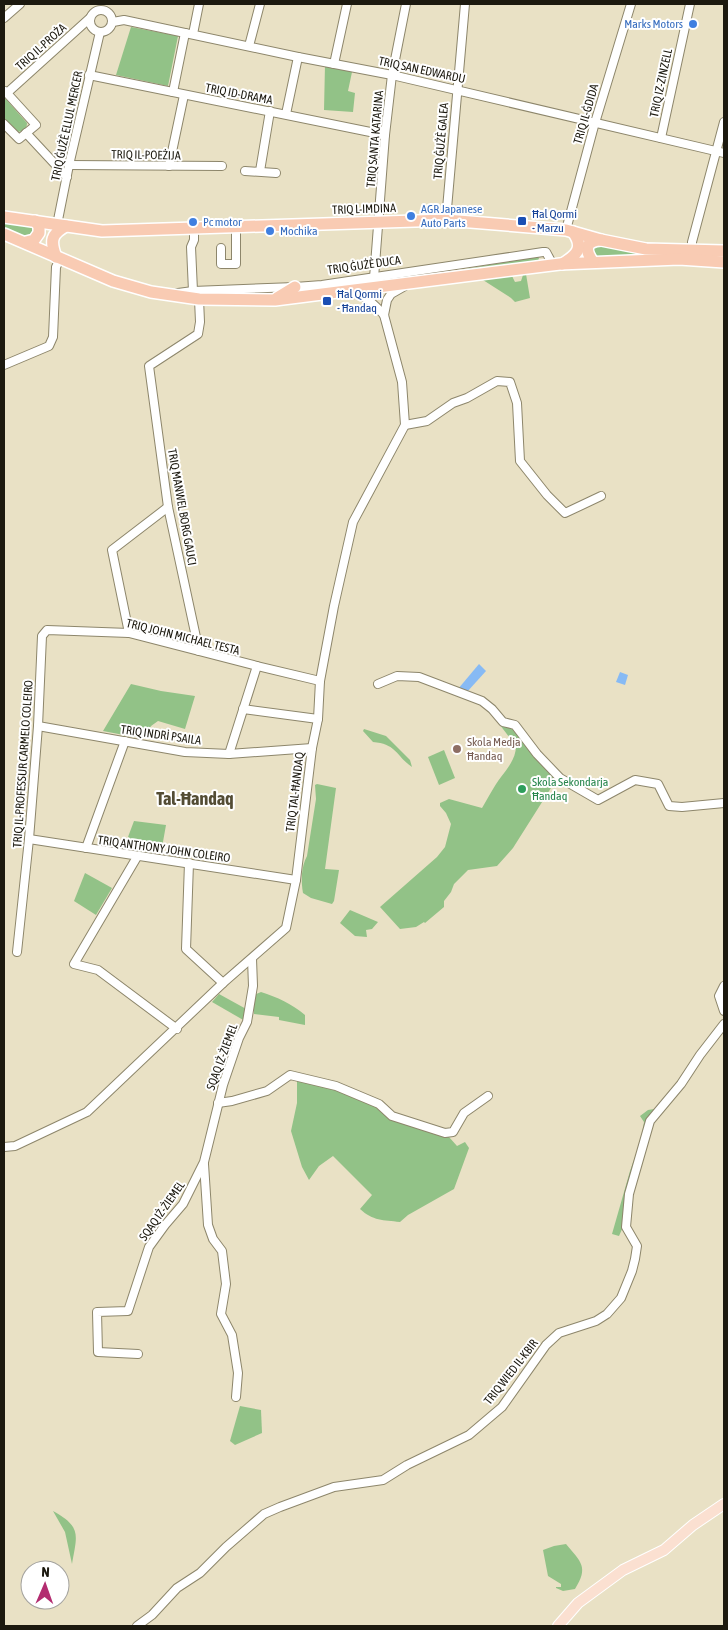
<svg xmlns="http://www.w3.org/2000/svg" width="728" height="1630" font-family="'Asap Condensed',sans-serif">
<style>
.green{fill:#92c287}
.water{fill:#87baf4}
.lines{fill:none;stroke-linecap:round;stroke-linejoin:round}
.minor-casing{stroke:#8d866b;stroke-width:10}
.major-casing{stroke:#fff;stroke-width:12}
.highway-casing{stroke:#fff;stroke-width:14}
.minor{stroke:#fff;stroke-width:8}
.major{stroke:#fbe0d1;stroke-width:10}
.highway{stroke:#f9cbb3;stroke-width:11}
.shop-dot{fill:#3f7fe0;stroke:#fff;stroke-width:2}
.transit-dot{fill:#1a4fb4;stroke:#fff;stroke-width:2}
.education-dot{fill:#8d6e63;stroke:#fff;stroke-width:2}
.leisure-dot{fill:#2e9e5b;stroke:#fff;stroke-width:2}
.labels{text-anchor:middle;stroke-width:4;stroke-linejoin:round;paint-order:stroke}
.shop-label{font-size:12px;fill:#366cbe;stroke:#fff;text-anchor:start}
.street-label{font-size:12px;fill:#1c190f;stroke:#fff}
.transit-label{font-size:12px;fill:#164399;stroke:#fff;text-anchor:start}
.education-label{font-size:12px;fill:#785e54;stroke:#fff;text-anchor:start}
.leisure-label{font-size:12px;fill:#27864d;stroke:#fff;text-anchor:start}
.district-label{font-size:18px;font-weight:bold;fill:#534c34;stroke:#fff}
</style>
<rect width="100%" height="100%" fill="#e9e1c5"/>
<g class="green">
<path d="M131,27L178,36L168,86L116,75Z"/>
<path d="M325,65L352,72L348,91L355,93L353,112L324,110Z"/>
<path d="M4,97L27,123C27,129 23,132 16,132L4,119Z"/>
<path d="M4,221L31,226L34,231L33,236L24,237L4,228Z"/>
<path d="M598,244L685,253L598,258L594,256L592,248Z"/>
<path d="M537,256L539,258L538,261L449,272Z"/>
<path d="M526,274L530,298L515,302L511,298L483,280L512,276L515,282L521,281L523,275Z"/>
<path d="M131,684L161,691L195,696L185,729L158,721L151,726L147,734L134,737L103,731Z"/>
<path d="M500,725L515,727L525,741L556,780L513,848L497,866L468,870L454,884L451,892L444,901V907L425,923L424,922L416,927L400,929L380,907L437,857L445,847L451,824L446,813L440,806V803L449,799L482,808C488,798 494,786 501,777C508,768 516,758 516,746Z"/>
<path d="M364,729L386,736L410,760L412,767C396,756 397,744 373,742L363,731Z"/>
<path d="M444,750L455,778L439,785L428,757Z"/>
<path d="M317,784L336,788L325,869L339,870L334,901L332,904L311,898L303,893C301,881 301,867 307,856L316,799L315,785Z"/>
<path d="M134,821L166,825L161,853L125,850L130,838L128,837Z"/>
<path d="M85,873L112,888L96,915L74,901Z"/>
<path d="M350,910L378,922L372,929L366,930L367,937L355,936L340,923Z"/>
<path d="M261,992C277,997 292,1004 305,1015V1025L279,1020V1017L254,1014V995Z"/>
<path d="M219,994L248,1010L245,1021L212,1002Z"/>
<path d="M297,1079L343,1091L356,1099L377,1107L438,1134L449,1137L457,1146L465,1142L469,1148L454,1189L408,1215L400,1222C383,1220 373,1221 360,1209L372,1195L333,1156L319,1166L309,1180L302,1167L291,1131L297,1103Z"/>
<path d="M660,1108L648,1118L630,1179L623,1212V1227L619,1236L612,1234L630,1171L641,1140L644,1122L640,1116L648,1110Z"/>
<path d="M240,1406L261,1410L262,1433L235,1445L230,1441Z"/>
<path d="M53,1511C82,1527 77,1535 72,1564L65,1532Z"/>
<path d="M566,1544C581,1562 589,1567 575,1589L563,1591L556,1588V1587H561V1584L548,1576L543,1550L554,1546Z"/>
</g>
<g class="water">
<path d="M479,664L486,671L467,692L458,689Z"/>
<path d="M620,672L628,675L625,685L616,682Z"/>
</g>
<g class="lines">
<defs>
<g id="minor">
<circle cx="101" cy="21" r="11"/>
<path d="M4,18L20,4"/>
<path d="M113,22L124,20L298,57L392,75L724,153"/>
<path d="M193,34L199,4"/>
<path d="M249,46L260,4"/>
<path d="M334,64L347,4"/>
<path d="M89,75L385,135"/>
<path d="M173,92L185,33"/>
<path d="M7,93L90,18"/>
<path d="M286,114L298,57"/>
<path d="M4,124L19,139L36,125L5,91"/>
<path d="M26,133L67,177"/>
<path d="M661,138L690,4"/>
<path d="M69,165L222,166"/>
<path d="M169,166L184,95"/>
<path d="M245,171L276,173"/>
<path d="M260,171L270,111"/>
<path d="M446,220L465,4"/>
<path d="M57,225L69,165L100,32"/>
<path d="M566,230L594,126L631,4"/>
<path d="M221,248V264H236V226"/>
<path d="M692,250V242L724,122"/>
<path d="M374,278L385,135L392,75L406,4"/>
<path d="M193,291L191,247L194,240V227"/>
<path d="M351,292C366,296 374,304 384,315"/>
<path d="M178,293L193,291L295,287L322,285L543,252H546L553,265"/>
<path d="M4,365L49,346L53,337L56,267L60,259"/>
<path d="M405,425L427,421L453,403L467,398L497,381L510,382L517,403L520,461L547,495L565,513L601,496"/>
<path d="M129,633L112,550L168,507"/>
<path d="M199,651L168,507L149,366L198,334L200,322L199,299"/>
<path d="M378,684L397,676L419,677L482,701L492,709L503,722L515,725L537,754L560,778L598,800L635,780L658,784L669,806L682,807L724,803"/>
<path d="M243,709L318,719"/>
<path d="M38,726L185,752L229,754L312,748"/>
<path d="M229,754L257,666"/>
<path d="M29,839L296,880"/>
<path d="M86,848L125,741"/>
<path d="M137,857L74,964L98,970L177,1029"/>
<path d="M189,863L186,949L223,983"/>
<path d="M17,952L29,839L38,726L42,636L47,630L129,633L257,666L320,681"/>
<path d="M724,986L719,996L724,1011"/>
<path d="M218,1103L232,1101L267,1091L290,1075L336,1086L379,1104L392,1116L445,1133L453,1132L464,1113L488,1096"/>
<path d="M4,1147L15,1146L87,1112L223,983L286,928L296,880L312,748L318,719L320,681L334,606L353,522L405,425L402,382L384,315L387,300L391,294L405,286"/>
<path d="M204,1164L208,1225L213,1239L222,1251L226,1284L221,1314L232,1335L238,1373L236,1397"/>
<path d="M138,1354L98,1352L97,1312L128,1311L149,1247L165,1225L183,1204L204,1162L223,1085L239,1038L247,1022L253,986L252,959"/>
<path d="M137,1626L152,1615L177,1588L200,1573L226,1547L264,1514L280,1507L334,1487L383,1480L407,1465L469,1435L502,1407L546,1345L559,1333L596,1321L607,1314L621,1298L632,1271L635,1259L637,1246L626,1227L629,1194L650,1121L681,1084L700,1055L724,1024"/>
</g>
<path id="major" d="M558,1626L578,1603L623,1570L664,1550L693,1525L724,1504"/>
<g id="highway">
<path d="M4,217L102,231L446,220L566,230L601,240L646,249L724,251"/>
<path d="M4,234L113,281L151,292L199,299L275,300L560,264L679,259L724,262"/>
<path d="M26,242L34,240L39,233V226L35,221"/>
<path d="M56,257C50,241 51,234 66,226"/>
<path d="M593,262C585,251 584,241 601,240"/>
<path d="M562,264C576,256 585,248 573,232"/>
<path d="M277,298L295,287"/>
</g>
</defs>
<use href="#minor" class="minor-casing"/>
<use href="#major" class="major-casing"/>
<use href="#highway" class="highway-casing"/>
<use href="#minor" class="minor"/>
<use href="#major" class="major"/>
<use href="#highway" class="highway"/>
</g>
<g class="shop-dot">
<circle cx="693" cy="24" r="5"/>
<circle cx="411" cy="216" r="5"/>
<circle cx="193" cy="222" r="5"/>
<circle cx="270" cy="231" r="5"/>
</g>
<g class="transit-dot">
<rect x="517" y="216" width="10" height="10" rx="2.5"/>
<rect x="322" y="296" width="10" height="10" rx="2.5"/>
</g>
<circle class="education-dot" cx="457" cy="749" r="5"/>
<circle class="leisure-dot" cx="522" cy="789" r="5"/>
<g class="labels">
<g class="shop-label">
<text x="683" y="28" text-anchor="end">Marks Motors</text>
<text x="421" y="213">AGR Japanese<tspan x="421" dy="14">Auto Parts</tspan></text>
<text x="203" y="226">Pc motor</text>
<text x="280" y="235">Mochika</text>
</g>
<g class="street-label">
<text transform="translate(41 47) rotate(-42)" y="4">TRIQ IL-PROŻA</text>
<text transform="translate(422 70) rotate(12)" y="4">TRIQ SAN EDWARDU</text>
<text transform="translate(661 83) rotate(-78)" y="4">TRIQ IZ-ZINZELL</text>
<text transform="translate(239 94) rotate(11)" y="4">TRIQ ID-DRAMA</text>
<text transform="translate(586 114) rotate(-74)" y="4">TRIQ IL-ĠDIDA</text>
<text transform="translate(67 126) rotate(-78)" y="4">TRIQ ĠUŻÈ ELLUL MERCER</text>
<text transform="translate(375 139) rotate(-85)" y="4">TRIQ SANTA KATARINA</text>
<text transform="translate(441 141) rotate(-85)" y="4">TRIQ ĠUŻÈ GALEA</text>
<text transform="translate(146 155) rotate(1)" y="4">TRIQ IL-POEŻIJA</text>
<text transform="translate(364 209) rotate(-2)" y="4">TRIQ L-IMDINA</text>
<text transform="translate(364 265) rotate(-8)" y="4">TRIQ ĠUŻÈ DUCA</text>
<text transform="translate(182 507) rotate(80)" y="4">TRIQ MANWEL BORG GAUCI</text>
<text transform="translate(183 637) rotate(14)" y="4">TRIQ JOHN MICHAEL TESTA</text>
<text transform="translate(161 735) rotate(8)" y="4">TRIQ INDRÌ PSAILA</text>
<text transform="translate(23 764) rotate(-86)" y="4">TRIQ IL-PROFESSUR CARMELO COLEIRO</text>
<text transform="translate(295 792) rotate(-83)" y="4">TRIQ TAL-ĦANDAQ</text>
<text transform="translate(164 849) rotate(8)" y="4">TRIQ ANTHONY JOHN COLEIRO</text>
<text transform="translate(222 1057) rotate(-70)" y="4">SQAQ IŻ-ŻIEMEL</text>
<text transform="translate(162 1211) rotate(-55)" y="4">SQAQ IŻ-ŻIEMEL</text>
<text transform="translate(511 1372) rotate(-52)" y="4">TRIQ WIED IL-KBIR</text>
</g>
<g class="transit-label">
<text x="532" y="218">Ħal Qormi<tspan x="532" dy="14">- Marzu</tspan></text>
<text x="337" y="298">Ħal Qormi<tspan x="337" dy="14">- Ħandaq</tspan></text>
</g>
<g class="education-label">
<text x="467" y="746">Skola Medja<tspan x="467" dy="14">Ħandaq</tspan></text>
</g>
<g class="leisure-label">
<text x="532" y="786">Skola Sekondarja<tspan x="532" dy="14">Ħandaq</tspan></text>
</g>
<g class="district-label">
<text x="195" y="805">Tal-Ħandaq</text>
</g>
</g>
<rect width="728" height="1630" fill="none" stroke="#1c190f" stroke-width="10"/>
<g transform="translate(45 1585) rotate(2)"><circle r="24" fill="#ffffff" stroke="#a4a39f"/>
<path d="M0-4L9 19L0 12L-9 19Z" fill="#b32c70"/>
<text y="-8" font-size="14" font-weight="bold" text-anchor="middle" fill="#1c190f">N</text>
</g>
</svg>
